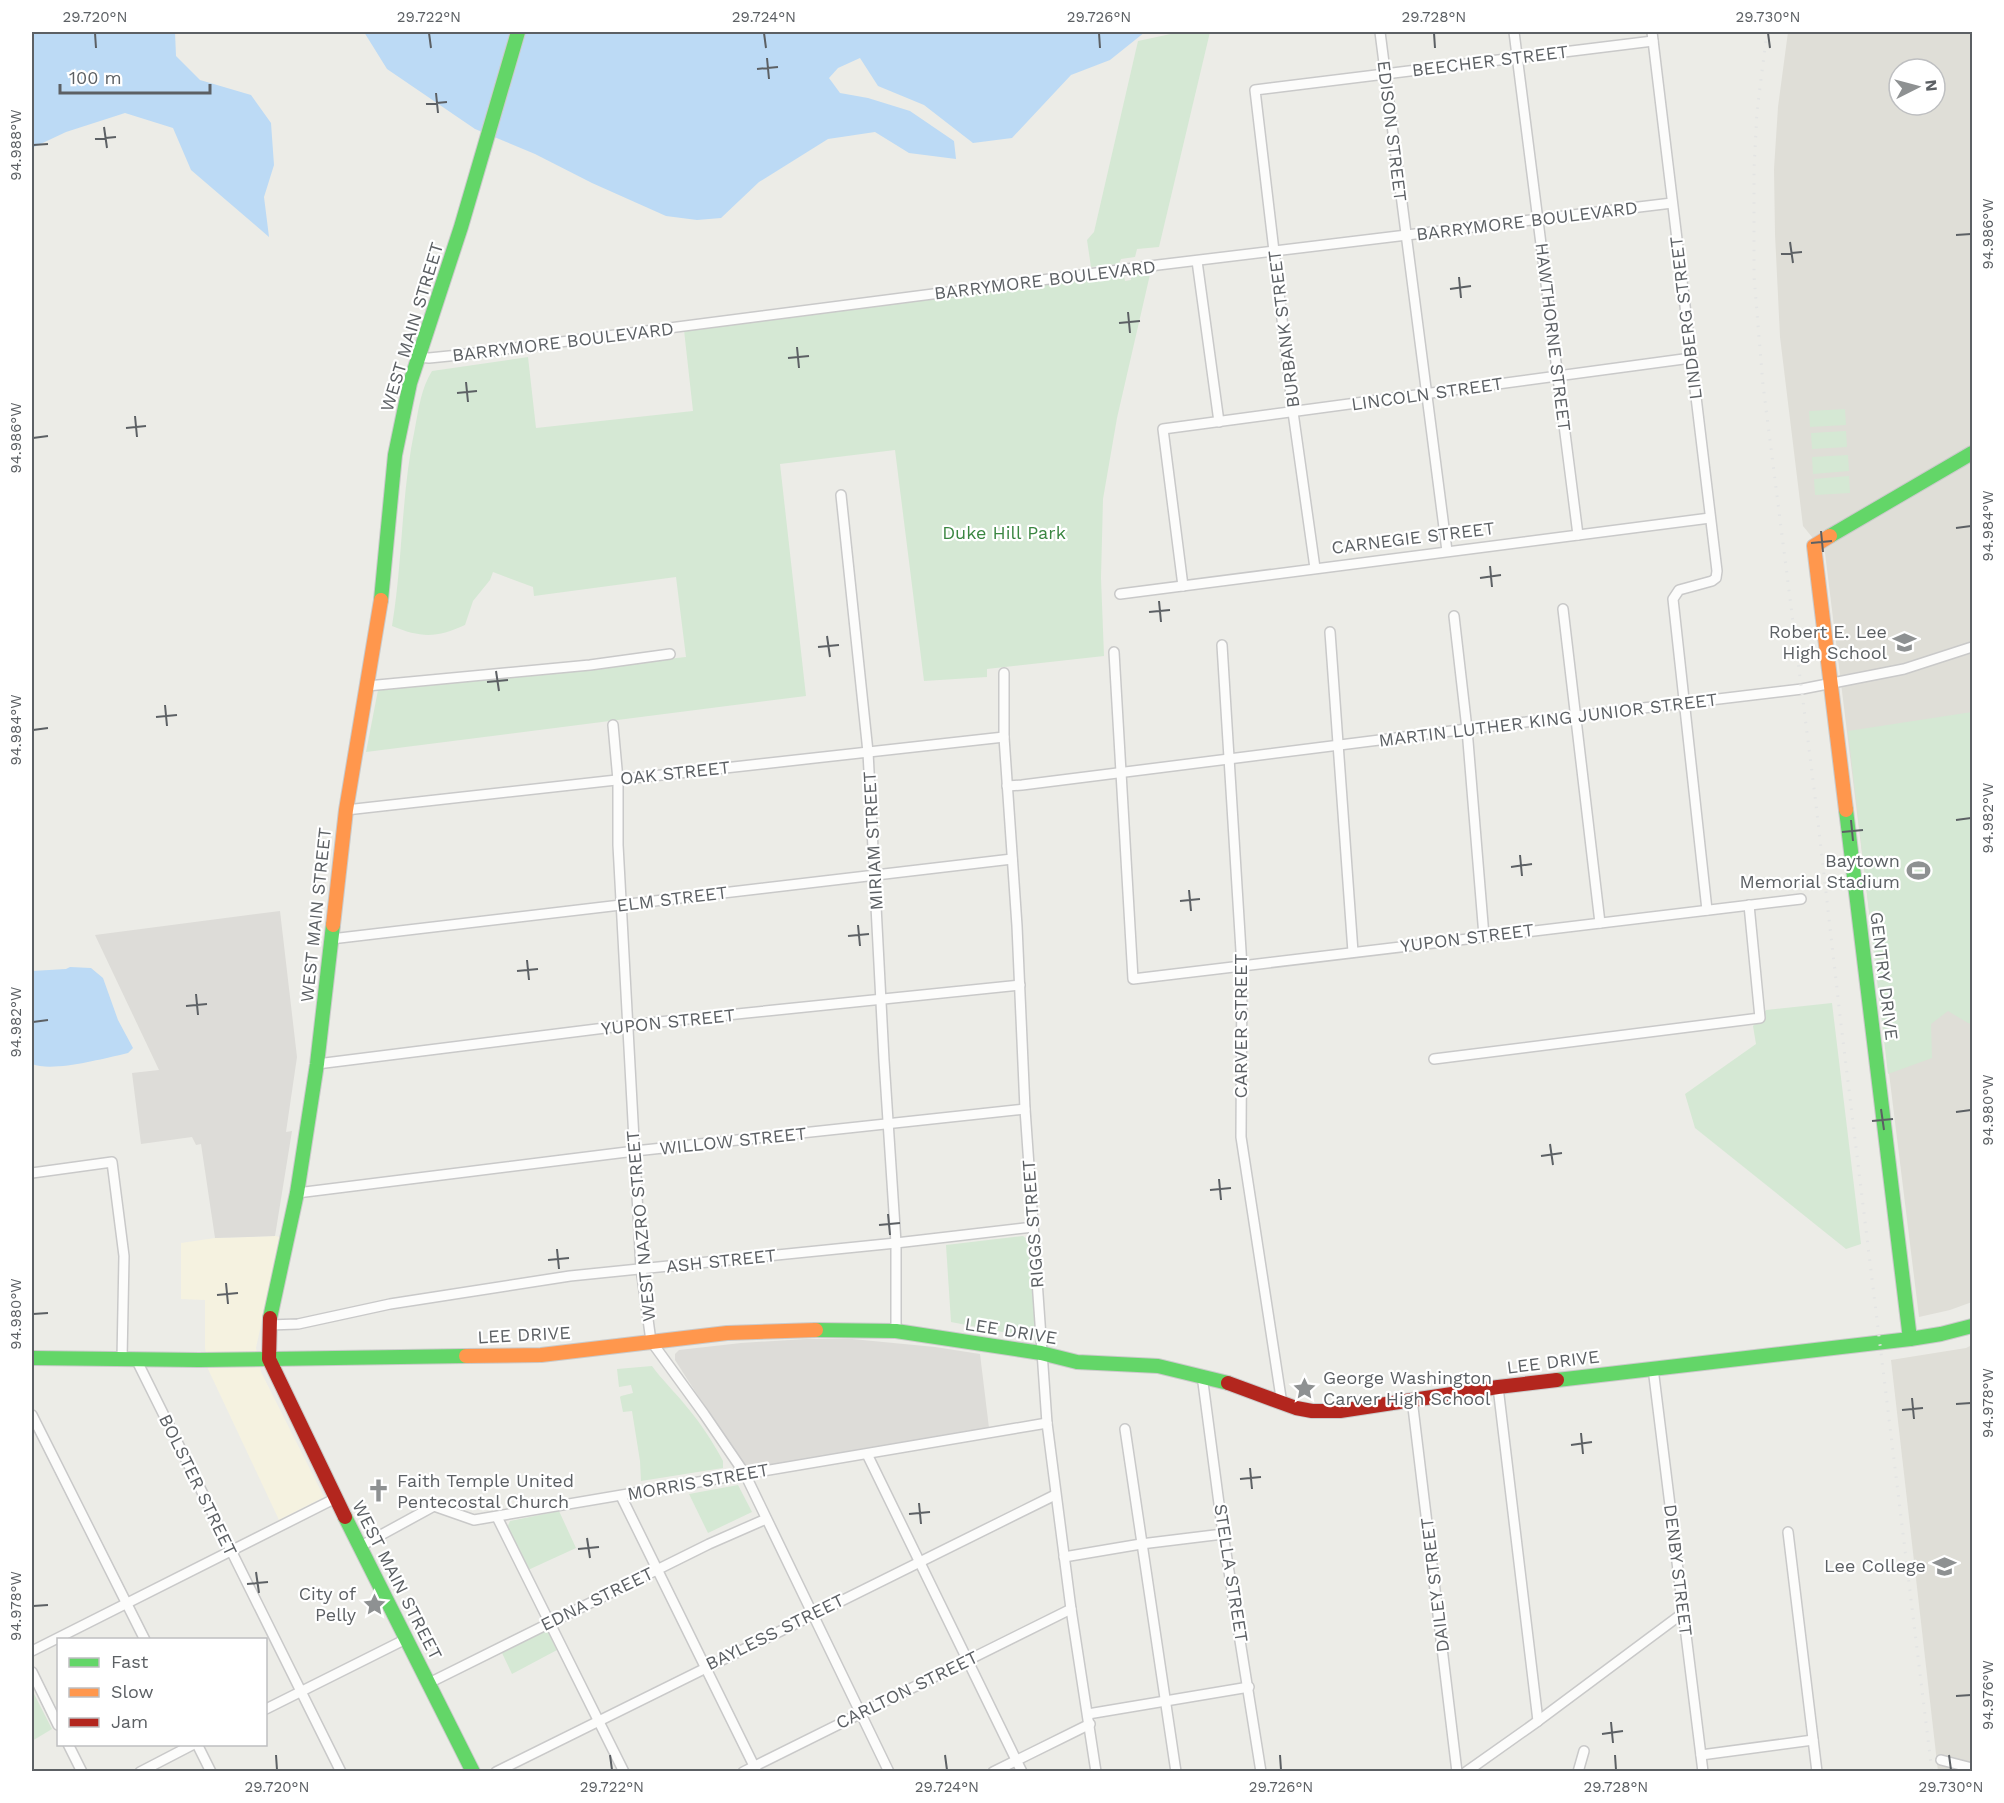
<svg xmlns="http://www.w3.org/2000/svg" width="2004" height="1803" font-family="'Work Sans',sans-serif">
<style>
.commercial{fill:#f5f2e0}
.industrial{fill:#dddcd8}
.education{fill:#dfded7;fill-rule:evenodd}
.green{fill:#d5e8d4}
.water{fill:#bcdaf5}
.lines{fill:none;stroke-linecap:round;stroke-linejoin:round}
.street-casing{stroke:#c9c9c9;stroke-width:12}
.fast-casing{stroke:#cacaca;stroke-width:16}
.slow-casing{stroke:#cacaca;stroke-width:16}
.jam-casing{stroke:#cacaca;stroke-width:16}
.street{stroke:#fcfcfb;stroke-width:9}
.fast{stroke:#63d668;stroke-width:14}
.slow{stroke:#ff974d;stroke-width:14}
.jam{stroke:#b3261e;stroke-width:14}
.rail{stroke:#e3e4e3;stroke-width:3;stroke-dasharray:1.5 8;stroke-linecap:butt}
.ticks{fill:none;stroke:#5c6064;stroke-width:2}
.labels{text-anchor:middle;stroke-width:4.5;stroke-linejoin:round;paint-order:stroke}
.street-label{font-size:18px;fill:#5c6064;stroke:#fff}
.park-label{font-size:18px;fill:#3a8641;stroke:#fff}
.poi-label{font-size:18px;fill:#5c6064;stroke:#fff;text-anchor:end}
.neatline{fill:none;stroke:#5c6064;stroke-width:2}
.ticks-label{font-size:15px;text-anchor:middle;fill:#5c6064}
</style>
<rect width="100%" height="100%" fill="#ecece7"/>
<path class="commercial" d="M275,1236L280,1237L256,1348L261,1372L324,1497L279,1520L208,1369L205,1348V1300L181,1299V1243L215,1238Z"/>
<g class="industrial">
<path d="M280,911L297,1057L286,1132L292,1131L275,1236L215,1238L201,1144L196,1145L192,1137L141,1144L132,1073L159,1070L95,935Z"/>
<path d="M806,1339H852L935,1347L980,1354L989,1428L745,1469L675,1360V1354L679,1350L741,1343Z"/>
</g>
<g class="education">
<path d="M1788,32H1972V1302L1950,1310L1919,1317L1825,553L1803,526L1780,337L1775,234L1774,169L1778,107ZM1899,69H1935V105H1899Z"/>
<path d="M1972,1345V1771H1938L1891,1360L1966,1348Z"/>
</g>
<g class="green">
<path d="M1180,32H1210L1159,247L1137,249L1135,257L1121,259L1119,264L1091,267L1087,240L1094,232L1138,41Z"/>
<path d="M1151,270L1117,418L1103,499L1101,578L1104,656L987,669V677L924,681L895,450L780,464L806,696L366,752L378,690L686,657L676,577L534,596L533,587L493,572L490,580L473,601L465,625C437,638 421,638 392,626C403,560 401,493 415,428C419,407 421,389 432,371L528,357L536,428L693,411L684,330L1122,274L1124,275L1125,281L1131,280V275L1133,273Z"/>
<path d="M1845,409L1846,425L1810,427L1809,411Z"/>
<path d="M1846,431L1847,447L1812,449L1811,433Z"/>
<path d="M1848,455L1849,471L1813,474L1812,457Z"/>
<path d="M1849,476L1850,493L1815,495L1814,479Z"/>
<path d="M1972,712V1024L1968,1023L1948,1011L1931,1024L1932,1058L1888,1074L1848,731Z"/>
<path d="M1832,1003L1861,1244L1846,1249L1695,1128L1685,1094L1756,1044L1753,1026L1766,1010Z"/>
<path d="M1023,1236L1028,1240L1036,1336L1034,1338L951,1322L946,1245Z"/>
<path d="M652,1366C662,1380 675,1392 686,1406C700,1422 713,1442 723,1461V1468L641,1481L640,1461L632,1411L623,1412L620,1397L621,1396L633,1393L631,1385L619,1387L617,1369Z"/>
<path d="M738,1485L752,1512L708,1533L689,1494Z"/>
<path d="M559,1511L576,1548L528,1570L507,1528L510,1521Z"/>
<path d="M547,1630L557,1650L512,1674L502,1653Z"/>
<path d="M32,1690L52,1729L32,1741Z"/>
</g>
<g class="water">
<path d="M32,32H175L176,56L200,80L251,95L271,123L274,165L264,197L269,237L191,170L173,128L125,113L66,132L32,148Z"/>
<path d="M364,32H1145L1110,60L1071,75L1012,138L973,143L924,105L878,86L860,58L838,68L829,78L840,93L868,98L910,111L954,141L956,159L909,153L875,132L828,139L759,182L721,218L697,220L666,216L592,183L535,154L475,129L387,69Z"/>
<path d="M70,967L91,968L103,978L118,1020L133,1048L128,1053L120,1055C97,1060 52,1072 32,1064V971L66,969Z"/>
</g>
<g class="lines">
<defs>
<g id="street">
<path d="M1380,32L1447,551"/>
<path d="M1514,32L1578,535"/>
<path d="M1652,32L1717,571L1716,578L1712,581L1679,590L1673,599L1707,910"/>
<path d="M1197,261L1219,422"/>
<path d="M417,357L429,358L459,355L1158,265L1672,203"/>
<path d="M841,495L868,752L884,1060L896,1243V1331"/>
<path d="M1315,568L1293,412L1255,90L1653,41"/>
<path d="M1183,586L1163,429L1691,358"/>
<path d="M1120,594L1710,518"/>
<path d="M1563,609L1600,923"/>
<path d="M1454,616L1467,729L1484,936"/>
<path d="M1330,632L1353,952"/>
<path d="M1222,645L1242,967L1241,1137L1282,1404"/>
<path d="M1114,652L1133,979L1801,899"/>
<path d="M1004,673V737L1017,926L1025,1109L1047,1423L1071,1609L1096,1772"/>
<path d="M367,686L590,665L670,654"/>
<path d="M613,725L618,780V845L641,1269L651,1341L704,1414L745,1474L889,1772"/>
<path d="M1007,786L1022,785L1467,729L1802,689L1904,669L1972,647"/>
<path d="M346,810L1004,737"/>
<path d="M331,939L1012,859"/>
<path d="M1434,1059L1760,1018L1749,905"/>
<path d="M317,1064L629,1025L1020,985"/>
<path d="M32,1173L112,1162L124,1256L122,1359"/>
<path d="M297,1193L635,1151L1025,1109"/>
<path d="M269,1325L298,1324L390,1304L570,1276L896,1243L1033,1227"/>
<path d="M136,1359L341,1772"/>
<path d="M1653,1368L1703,1772"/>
<path d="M1202,1375L1223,1534L1261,1772"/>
<path d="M1498,1387L1538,1721"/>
<path d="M1412,1399L1457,1772"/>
<path d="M32,1415L145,1640"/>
<path d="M1125,1429L1176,1772"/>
<path d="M867,1454L1022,1772"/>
<path d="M621,1496L756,1770"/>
<path d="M497,1517L624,1772"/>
<path d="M1788,1532L1817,1772"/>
<path d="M359,1547L434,1506L474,1520L1047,1423"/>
<path d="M1064,1557L1141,1544L1223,1534"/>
<path d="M32,1651L336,1498"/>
<path d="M32,1672L58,1725"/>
<path d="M429,1683L709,1544L766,1519"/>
<path d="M266,1709L406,1639"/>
<path d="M1088,1714L1249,1687"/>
<path d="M68,1744L82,1772"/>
<path d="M197,1744L211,1772"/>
<path d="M1701,1755L1813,1740"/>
<path d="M1941,1760L1972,1768"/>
<path d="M140,1772L194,1744"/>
<path d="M496,1772L1055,1495"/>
<path d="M743,1772L1071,1609"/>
<path d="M993,1772L1090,1724"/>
<path d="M1466,1772L1538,1721L1683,1613"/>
<path d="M1578,1772L1584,1751"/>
</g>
<g id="fast">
<path d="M1830,536L1972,453"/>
<path d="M381,600L395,455L410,383L461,227L518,32"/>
<path d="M1846,810L1910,1339"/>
<path d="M270,1318L297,1193L317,1064L333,925"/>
<path d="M816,1330L896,1331L1041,1353L1077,1362L1158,1366L1228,1383"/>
<path d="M32,1358L199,1360L466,1356"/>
<path d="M1557,1380L1910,1339L1941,1334L1972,1326"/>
<path d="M345,1517L473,1772"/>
</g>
<g id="slow">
<path d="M1830,536L1814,546L1846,810"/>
<path d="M333,925L346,810L381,600"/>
<path d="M466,1356L541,1355L727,1333L816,1330"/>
</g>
<g id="jam">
<path d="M270,1318L269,1359L345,1517"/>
<path d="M1228,1383L1296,1408L1312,1411H1340L1498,1387L1557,1380"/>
</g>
</defs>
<use href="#street" class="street-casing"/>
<use href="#fast" class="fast-casing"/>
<use href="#slow" class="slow-casing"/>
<use href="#jam" class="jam-casing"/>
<use href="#street" class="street"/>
<use href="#fast" class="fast"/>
<use href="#slow" class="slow"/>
<use href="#jam" class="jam"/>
<path class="rail" d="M1767,32L1757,111L1754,169V276L1763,385L1815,796L1841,1024L1932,1772"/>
</g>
<path class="ticks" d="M95,33L96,48M429,33L431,48M764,33L766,48M1099,33L1100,48M1434,33L1435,48M1768,33L1770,48M767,58L769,79M757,69L778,67M436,93L438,113M426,104L447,102M104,127L107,148M95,139L116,137M33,145L48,144M1956,235L1971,234M1790,242L1793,263M1781,254L1802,252M1459,277L1461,298M1450,289L1471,286M1128,312L1130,333M1119,323L1140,321M797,347L799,368M788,358L809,356M466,382L468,402M457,393L477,391M135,416L137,437M126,428L146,426M33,438L48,436M1956,528L1971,526M1821,531L1823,552M1811,543L1832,541M1490,566L1492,587M1480,578L1501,575M1159,601L1161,622M1149,612L1170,610M827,636L830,657M818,647L839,645M496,671L499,691M487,682L508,680M165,705L167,726M156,717L177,715M33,730L48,728M1851,820L1853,841M1956,820L1971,818M1842,832L1863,830M1520,855L1522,876M1511,867L1532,864M1189,890L1191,911M1180,901L1200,899M858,925L860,946M848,936L869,934M527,960L529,980M517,971L538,969M196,994L198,1015M186,1006L207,1004M33,1022L48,1020M1881,1109L1884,1130M1956,1112L1971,1110M1872,1121L1893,1119M1550,1144L1553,1165M1541,1156L1562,1153M1219,1179L1221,1200M1210,1190L1231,1188M888,1214L890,1235M879,1225L900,1223M557,1249L559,1269M548,1260L569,1258M226,1283L228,1304M217,1295L238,1293M33,1314L48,1313M1912,1398L1914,1419M1956,1404L1971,1403M1902,1410L1923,1408M1581,1433L1583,1454M1571,1445L1592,1442M1250,1468L1252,1489M1240,1479L1261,1477M919,1503L921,1524M909,1514L930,1512M587,1538L590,1558M578,1549L599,1547M256,1572L259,1593M247,1584L268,1582M33,1606L48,1605M1956,1696L1971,1695M1611,1722L1613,1743M1602,1734L1623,1731M276,1755L277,1770M610,1755L612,1770M945,1755L947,1770M1280,1755L1281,1770M1615,1755L1616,1770M1949,1755L1951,1770"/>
<defs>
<symbol id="school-bare" viewBox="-9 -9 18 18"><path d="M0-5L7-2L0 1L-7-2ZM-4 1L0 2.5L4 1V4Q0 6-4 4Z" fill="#8e9192" stroke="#fff" stroke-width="2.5" paint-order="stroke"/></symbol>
<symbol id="stadium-bare" viewBox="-9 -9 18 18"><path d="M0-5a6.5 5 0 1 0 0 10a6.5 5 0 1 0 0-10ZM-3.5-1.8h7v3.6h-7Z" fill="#8e9192" stroke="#fff" stroke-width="2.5" paint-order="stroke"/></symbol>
<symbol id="sight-bare" viewBox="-9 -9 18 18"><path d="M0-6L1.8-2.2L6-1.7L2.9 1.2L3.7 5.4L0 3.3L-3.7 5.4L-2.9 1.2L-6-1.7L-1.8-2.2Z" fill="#8e9192" stroke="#fff" stroke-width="2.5" paint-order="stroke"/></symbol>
<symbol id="church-bare" viewBox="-9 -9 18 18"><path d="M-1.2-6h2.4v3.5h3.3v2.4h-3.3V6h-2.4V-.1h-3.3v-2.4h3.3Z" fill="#8e9192" stroke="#fff" stroke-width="2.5" paint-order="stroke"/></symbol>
<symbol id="university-bare" viewBox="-9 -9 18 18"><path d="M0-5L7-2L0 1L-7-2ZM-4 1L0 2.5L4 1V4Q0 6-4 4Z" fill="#8e9192" stroke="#fff" stroke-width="2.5" paint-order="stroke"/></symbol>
</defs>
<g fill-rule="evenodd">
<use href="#school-bare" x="1888" y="626" width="33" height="33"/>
<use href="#stadium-bare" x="1902" y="854" width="33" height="33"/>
<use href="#sight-bare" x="1288" y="1372" width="33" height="33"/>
<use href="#church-bare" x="362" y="1474" width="33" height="33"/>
<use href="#university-bare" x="1928" y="1550" width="33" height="33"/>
<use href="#sight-bare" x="358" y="1588" width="33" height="33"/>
</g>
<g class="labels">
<g class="street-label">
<text transform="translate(1490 61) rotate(-7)" y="6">BEECHER STREET</text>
<text transform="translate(1392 131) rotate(83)" y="6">EDISON STREET</text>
<text transform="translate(1527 221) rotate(-7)" y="6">BARRYMORE BOULEVARD</text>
<text transform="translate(1045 280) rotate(-7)" y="6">BARRYMORE BOULEVARD</text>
<text transform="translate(1686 318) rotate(-97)" y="6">LINDBERG STREET</text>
<text transform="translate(412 327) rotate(-73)" y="6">WEST MAIN STREET</text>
<text transform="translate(1284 329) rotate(-97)" y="6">BURBANK STREET</text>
<text transform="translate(1553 337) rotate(83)" y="6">HAWTHORNE STREET</text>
<text transform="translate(563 342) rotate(-7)" y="6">BARRYMORE BOULEVARD</text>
<text transform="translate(1427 394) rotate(-8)" y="6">LINCOLN STREET</text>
<text transform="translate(1413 538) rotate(-7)" y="6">CARNEGIE STREET</text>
<text transform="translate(1548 720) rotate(-7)" y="6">MARTIN LUTHER KING JUNIOR STREET</text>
<text transform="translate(675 773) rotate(-6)" y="6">OAK STREET</text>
<text transform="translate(873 841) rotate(-93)" y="6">MIRIAM STREET</text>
<text transform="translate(672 899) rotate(-7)" y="6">ELM STREET</text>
<text transform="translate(316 915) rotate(-84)" y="6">WEST MAIN STREET</text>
<text transform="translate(1467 938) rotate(-7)" y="6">YUPON STREET</text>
<text transform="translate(1884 976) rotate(83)" y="6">GENTRY DRIVE</text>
<text transform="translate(668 1022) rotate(-6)" y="6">YUPON STREET</text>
<text transform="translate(1241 1026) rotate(-90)" y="6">CARVER STREET</text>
<text transform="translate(733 1141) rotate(-6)" y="6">WILLOW STREET</text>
<text transform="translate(1033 1224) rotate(-94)" y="6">RIGGS STREET</text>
<text transform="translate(641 1226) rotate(-95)" y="6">WEST NAZRO STREET</text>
<text transform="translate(721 1261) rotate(-6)" y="6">ASH STREET</text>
<text transform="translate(1011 1331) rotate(9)" y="6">LEE DRIVE</text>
<text transform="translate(524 1335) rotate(-3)" y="6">LEE DRIVE</text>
<text transform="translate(1553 1362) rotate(-7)" y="6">LEE DRIVE</text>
<text transform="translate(698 1482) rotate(-10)" y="6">MORRIS STREET</text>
<text transform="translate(198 1485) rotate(64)" y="6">BOLSTER STREET</text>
<text transform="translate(1678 1570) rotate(83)" y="6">DENBY STREET</text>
<text transform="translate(1231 1573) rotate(81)" y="6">STELLA STREET</text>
<text transform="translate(397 1580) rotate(63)" y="6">WEST MAIN STREET</text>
<text transform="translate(1435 1585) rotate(-97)" y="6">DAILEY STREET</text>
<text transform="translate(597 1599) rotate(-26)" y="6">EDNA STREET</text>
<text transform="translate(775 1632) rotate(-26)" y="6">BAYLESS STREET</text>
<text transform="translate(907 1690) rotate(-26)" y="6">CARLTON STREET</text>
</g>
<g class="park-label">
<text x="1004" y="539">Duke Hill Park</text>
</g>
<g class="poi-label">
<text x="1887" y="638">Robert E. Lee<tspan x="1887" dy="21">High School</tspan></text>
<text x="1900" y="867">Baytown<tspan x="1900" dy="21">Memorial Stadium</tspan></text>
<text x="1323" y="1384" text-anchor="start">George Washington<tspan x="1323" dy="21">Carver High School</tspan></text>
<text x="397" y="1487" text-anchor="start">Faith Temple United<tspan x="397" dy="21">Pentecostal Church</tspan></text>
<text x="1926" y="1572">Lee College</text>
<text x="356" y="1600">City of<tspan x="356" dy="21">Pelly</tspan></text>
</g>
</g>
<rect width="2004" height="1803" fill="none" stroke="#ffffff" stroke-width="66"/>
<rect x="57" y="1638" width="210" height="108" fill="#ffffff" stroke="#bebfc1" stroke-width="1.5"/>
<rect x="69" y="1658" width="30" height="9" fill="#63d668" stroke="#bebfc1" stroke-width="1.5"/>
<text x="111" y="1668" font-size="18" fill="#5c6064">Fast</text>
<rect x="69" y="1688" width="30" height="9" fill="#ff974d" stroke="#bebfc1" stroke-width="1.5"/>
<text x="111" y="1698" font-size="18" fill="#5c6064">Slow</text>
<rect x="69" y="1718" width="30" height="9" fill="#b3261e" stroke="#bebfc1" stroke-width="1.5"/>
<text x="111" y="1728" font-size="18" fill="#5c6064">Jam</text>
<g transform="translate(1917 87) rotate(84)"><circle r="28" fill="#ffffff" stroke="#bebfc1" stroke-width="1.5"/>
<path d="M0-4.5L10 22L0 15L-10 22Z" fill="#8e9192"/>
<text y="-9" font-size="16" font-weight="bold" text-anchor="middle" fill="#5c6064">N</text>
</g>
<path d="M60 84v9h150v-9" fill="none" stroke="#5c6064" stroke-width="3"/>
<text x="69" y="84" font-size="18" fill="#5c6064" stroke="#ffffff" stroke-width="4.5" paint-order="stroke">100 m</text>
<rect x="33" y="33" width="1938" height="1737" class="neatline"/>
<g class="ticks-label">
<text x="95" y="22">29.720°N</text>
<text x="429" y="22">29.722°N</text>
<text x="764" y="22">29.724°N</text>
<text x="1099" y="22">29.726°N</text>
<text x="1434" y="22">29.728°N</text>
<text x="1768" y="22">29.730°N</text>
<text transform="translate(16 145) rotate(-90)" y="5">94.988°W</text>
<text transform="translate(1988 234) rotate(-90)" y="5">94.986°W</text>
<text transform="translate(16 438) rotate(-90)" y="5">94.986°W</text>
<text transform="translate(1988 526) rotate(-90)" y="5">94.984°W</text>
<text transform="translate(16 730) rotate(-90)" y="5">94.984°W</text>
<text transform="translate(1988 818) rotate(-90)" y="5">94.982°W</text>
<text transform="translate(16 1022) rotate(-90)" y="5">94.982°W</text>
<text transform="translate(1988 1110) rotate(-90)" y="5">94.980°W</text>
<text transform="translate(16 1314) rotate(-90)" y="5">94.980°W</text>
<text transform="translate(1988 1403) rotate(-90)" y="5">94.978°W</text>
<text transform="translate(16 1606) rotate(-90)" y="5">94.978°W</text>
<text transform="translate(1988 1695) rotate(-90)" y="5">94.976°W</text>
<text x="277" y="1792">29.720°N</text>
<text x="612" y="1792">29.722°N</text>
<text x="947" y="1792">29.724°N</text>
<text x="1281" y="1792">29.726°N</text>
<text x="1616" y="1792">29.728°N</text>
<text x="1951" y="1792">29.730°N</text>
</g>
</svg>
